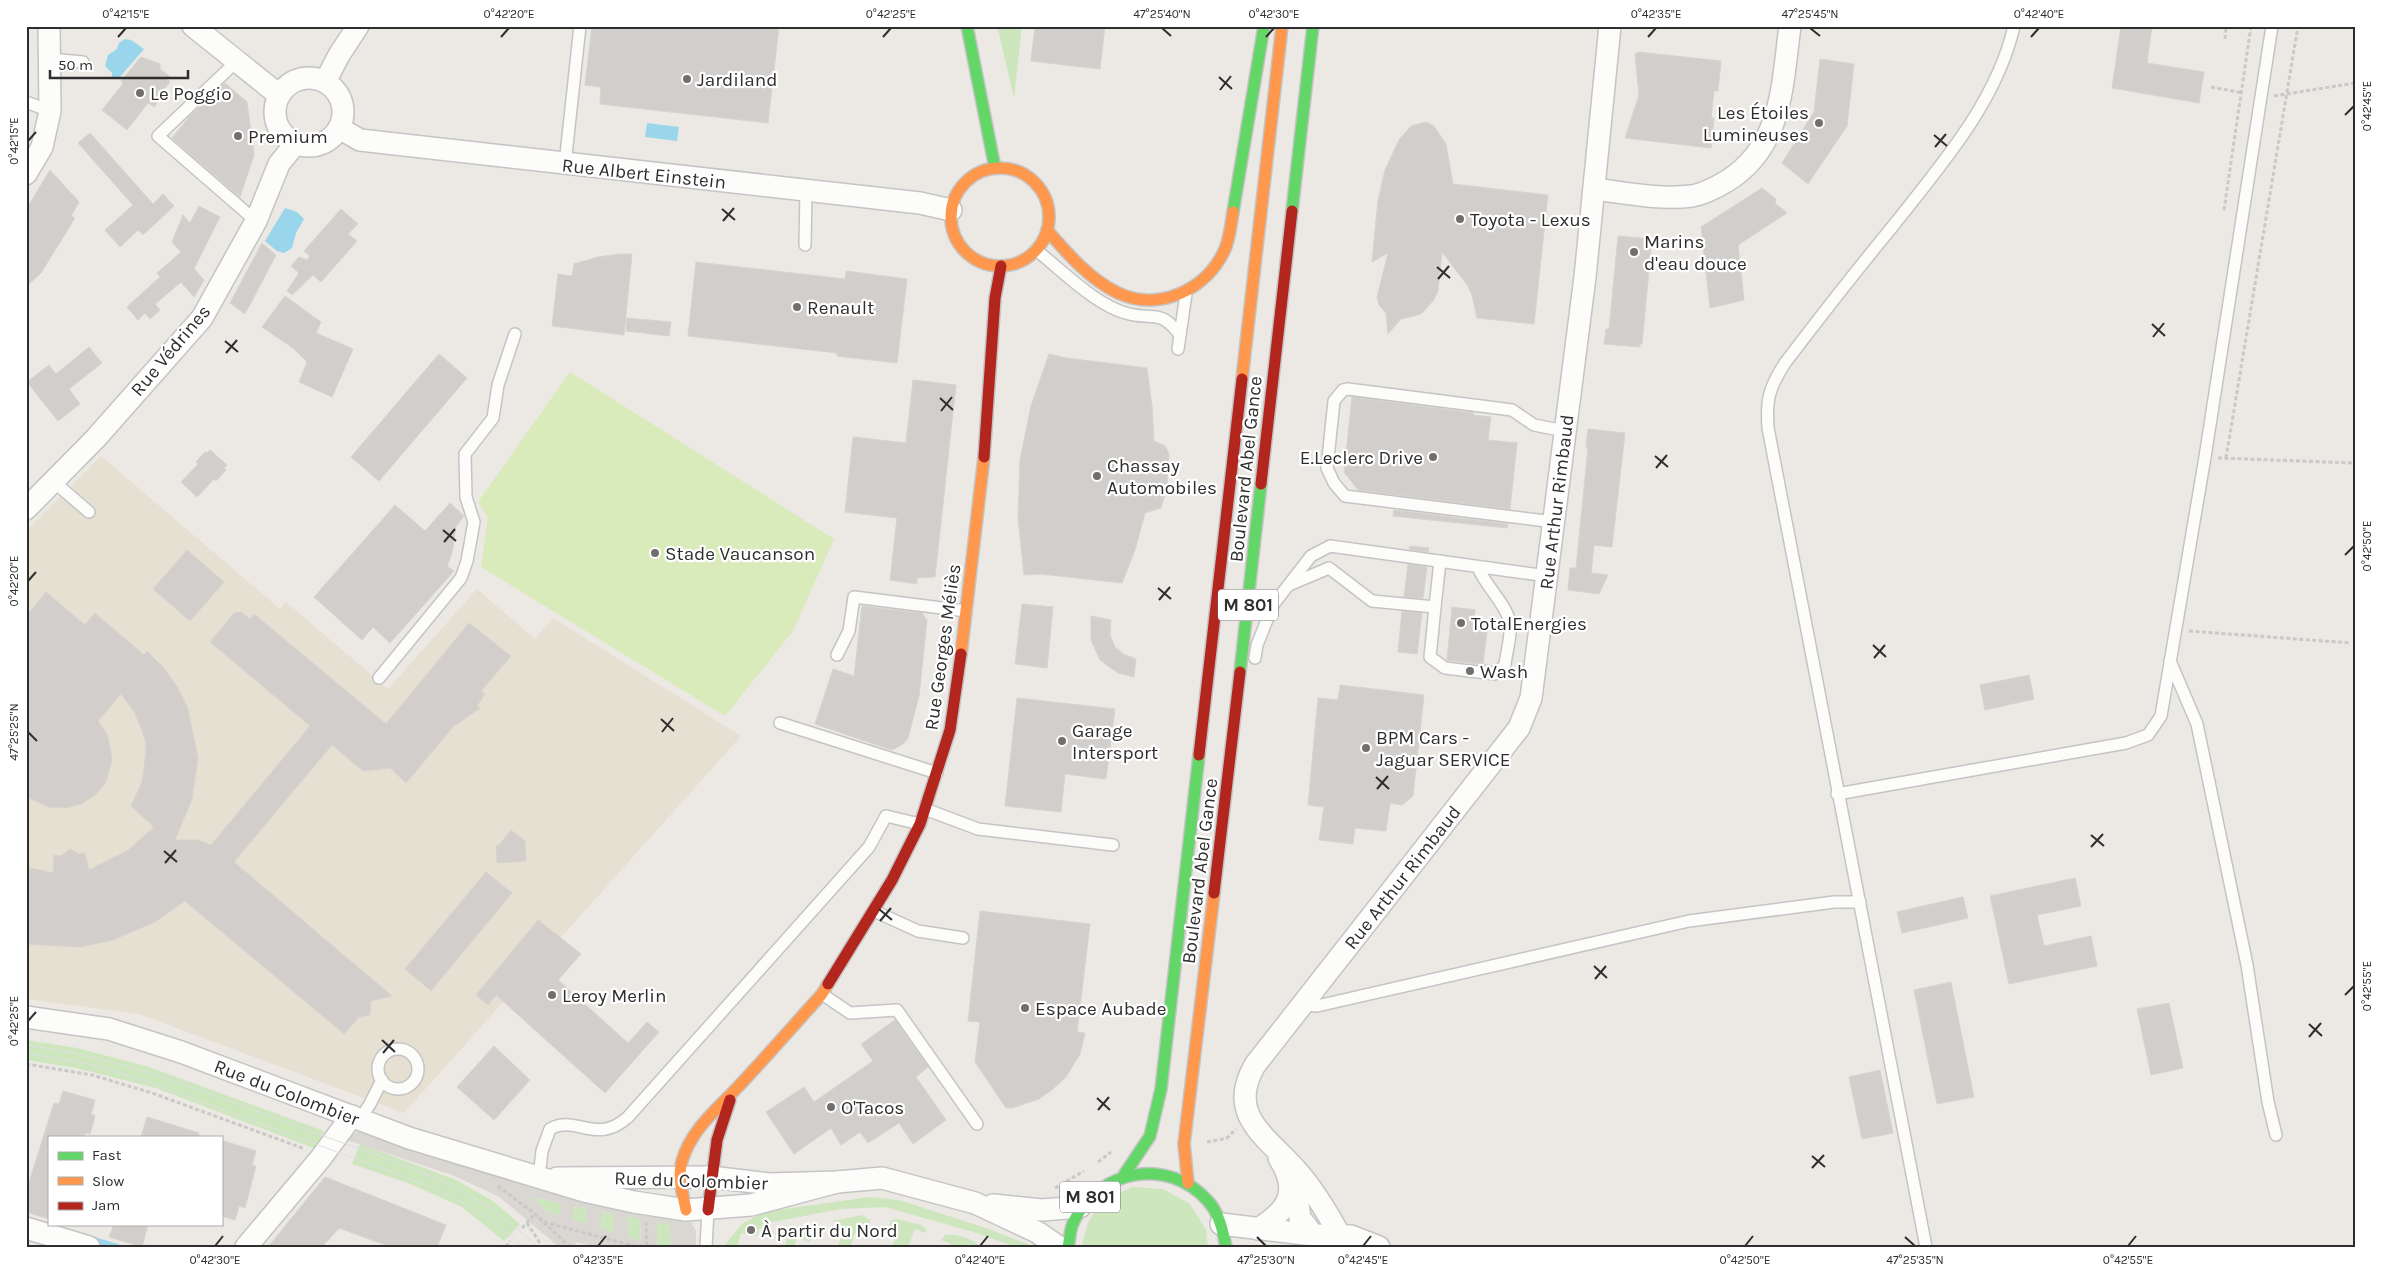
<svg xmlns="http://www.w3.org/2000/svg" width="2381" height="1273" font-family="Karla,sans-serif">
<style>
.education{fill:#e6e0d3}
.green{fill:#cee6be}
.pitch{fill:#d9eabb}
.plaza{fill:#dad6d2;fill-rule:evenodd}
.water{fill:#99d6ec}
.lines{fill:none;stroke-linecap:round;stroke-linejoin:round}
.stream{stroke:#99d6ec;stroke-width:5.5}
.building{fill:#d1cecb;stroke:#d7d4d0}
.lane-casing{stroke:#c5c4c5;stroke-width:14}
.street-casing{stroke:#c5c4c5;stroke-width:24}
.fast-casing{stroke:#c5c4c5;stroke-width:14}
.slow-casing{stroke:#c5c4c5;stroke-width:14}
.jam-casing{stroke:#c5c4c5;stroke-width:14}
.path{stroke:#c9c9c8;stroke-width:3;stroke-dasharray:4 2.5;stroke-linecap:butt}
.lane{stroke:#fcfcfb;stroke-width:11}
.street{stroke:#fcfcfb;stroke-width:21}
.fast{stroke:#63d668;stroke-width:11}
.slow{stroke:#ff974d;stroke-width:11}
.jam{stroke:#b3261e;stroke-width:11}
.tram{stroke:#dfdfe1;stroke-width:1}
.ticks{fill:none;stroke:#2e2e2e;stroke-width:2}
.poi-dot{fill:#706f6e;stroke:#fff;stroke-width:2}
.labels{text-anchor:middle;stroke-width:4.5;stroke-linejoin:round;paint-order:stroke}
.shield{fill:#fff;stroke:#6d6d6d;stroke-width:1}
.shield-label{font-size:18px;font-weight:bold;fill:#2e2e2e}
.poi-label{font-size:19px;fill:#2e2e2e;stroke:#fff;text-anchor:start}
.street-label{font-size:19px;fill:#2e2e2e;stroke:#fff}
.neatline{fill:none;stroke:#2e2e2e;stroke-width:2}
.ticks-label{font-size:12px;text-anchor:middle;fill:#2e2e2e}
</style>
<rect width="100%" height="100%" fill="#ece8e4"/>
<path class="education" d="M101,456L280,609L286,602L388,689L477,589L535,639L553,618L741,736L404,1113L139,1014L26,999V531Z"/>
<g class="green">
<path d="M997,26H1022L1014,98Z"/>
<path d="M26,1040L77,1048L149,1067L324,1131L316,1149L156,1088L76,1068L26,1060Z"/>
<path d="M360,1144L456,1180L493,1201L520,1224L504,1241L462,1207L408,1183L352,1164Z"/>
<path d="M1132,1187L1163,1189L1190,1204L1206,1230L1208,1247H1082C1088,1210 1100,1202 1132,1187Z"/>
<path d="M530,1197L561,1203V1216L546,1211Z"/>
<path d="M870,1197L899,1200L986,1228L1035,1247H1016L977,1233L885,1207L841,1209L767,1223L759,1229L757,1236L741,1233L737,1247H723L742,1224L763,1212Z"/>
<path d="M573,1206L586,1208L587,1224L573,1220Z"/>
<path d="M601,1211L614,1214L615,1234L601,1229Z"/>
<path d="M862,1215L870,1220V1226L859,1223L850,1247H838L844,1227L833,1221Z"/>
<path d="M627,1216L640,1219L641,1242L627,1237Z"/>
<path d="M898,1219L921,1225L926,1229V1233L915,1229L908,1247H892L898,1231L888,1227L892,1220Z"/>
<path d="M656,1222L670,1225L671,1247H657Z"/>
<path d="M799,1227C805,1227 809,1230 812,1236L810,1242L797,1237L794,1247H785L787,1238L775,1234L777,1231Z"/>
<path d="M945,1235C954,1233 975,1239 980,1247H951V1244L941,1240Z"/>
</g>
<path class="pitch" d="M570,372L834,539L793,631L725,716L481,567L488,517L478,502Z"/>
<path class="plaza" d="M357,1132H364L424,1154L498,1176L691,1222L696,1231V1247H671L670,1225L657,1222V1247H588V1245L574,1242L578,1247H559L498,1196L452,1175L344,1139ZM531,1197L561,1203L560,1216L546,1211ZM573,1206L586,1208L587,1224L573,1220ZM601,1211L614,1214V1233L601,1229ZM627,1216L640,1219L641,1241L628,1237Z"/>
<g class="water">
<path d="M125,39L131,40L144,49L119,78L112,77V73L105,66L108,55L117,49L119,43Z"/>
<path d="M647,123L679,127L677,141L645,137Z"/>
<path d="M285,208L297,212L304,219L296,233L292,248L284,253L277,251L265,241Z"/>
</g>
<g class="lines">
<path class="stream" d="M91,1239L118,1247"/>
</g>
<g class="building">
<path d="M592,26H779L768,123L600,104L601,87L585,85Z"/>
<path d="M1035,26H1105L1100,69L1031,61Z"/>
<path d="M2121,26H2152L2147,63L2204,72L2199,103L2112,88Z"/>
<path d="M1638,52L1721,61L1718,91H1714L1711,118H1714L1711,148L1625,138L1639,95L1635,54Z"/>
<path d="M141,57L160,64V69L169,76L167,79L170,82L163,90V96L154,107L148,103L127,130L102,110L123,84L121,81Z"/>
<path d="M1820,59L1854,64L1847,126L1808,184L1782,163L1814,112Z"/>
<path d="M225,83L247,102L254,155L240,197L172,138L189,117Z"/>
<path d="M1426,122L1434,126L1446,144L1453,184L1548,195L1534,324L1477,318L1472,295L1468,286L1442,252L1438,291L1433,301L1421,314L1401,319L1388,334L1386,313L1379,305L1377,297L1388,253L1372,262L1378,200L1385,170L1399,140L1411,126Z"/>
<path d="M90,133L153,204L163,194L174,206L143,235L138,230L120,247L105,230L133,205L78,143Z"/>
<path d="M50,170L79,202L71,216L75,218L41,273L26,287V210Z"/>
<path d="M1762,188L1776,199L1775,203L1787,213L1738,245L1744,300L1710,308L1701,227Z"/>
<path d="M199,206L220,217L194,269L204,280L194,297L181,282L155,304L160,310L150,319L145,313L138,320L127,307L160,277L157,273L181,252L172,242L183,215L190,223Z"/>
<path d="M341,209L358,224L348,234L357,241L321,282L313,275L292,295L287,291L299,273L291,266L299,257L307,260L310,256L304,251Z"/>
<path d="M1618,236L1652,239L1642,344H1640V347L1604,344L1606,329H1609Z"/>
<path d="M262,243L276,255L245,314L230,303Z"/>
<path d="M619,254H632L624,335L552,326L558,274L572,276L574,264L598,257Z"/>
<path d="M696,262L845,279L846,271L907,279L897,363L837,356V353L688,336Z"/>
<path d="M285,296L321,322L316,333L353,349L332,397L299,382L307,362L293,348L262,327Z"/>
<path d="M627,318L671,322L669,336L626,331Z"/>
<path d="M89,347L102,363L69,389L80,404L58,421L27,382L49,365L56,374Z"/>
<path d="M439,354L467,378L379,481L351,457Z"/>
<path d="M1049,354L1066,358L1147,368L1152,406L1154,441L1165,446L1169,454L1167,487L1161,508L1145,513L1135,550L1122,583L1041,574L1024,575L1018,518L1020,460L1031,406Z"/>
<path d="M913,380L956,385L935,577L917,578V584L890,580L897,518L845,512L853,437L906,443Z"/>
<path d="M1352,397L1474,413L1473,415L1491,417L1488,440L1517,443L1510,509L1358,490L1344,472Z"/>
<path d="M1588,429L1625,433L1612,547L1594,545L1591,573L1608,575L1599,594L1568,590L1570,568H1576L1588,448L1586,447Z"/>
<path d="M210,450L227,465L224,468L226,470L216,481L214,479L197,497L181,482L198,464L196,462L205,452L207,453Z"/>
<path d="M450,503L464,516L456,526L452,553L447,566L454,571L390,643L373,627L362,640L314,597L395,505L425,531Z"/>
<path d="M1394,510L1508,524L1507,528L1393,516Z"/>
<path d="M1410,546L1429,548L1428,552L1409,549Z"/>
<path d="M187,550L224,582L190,621L153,589Z"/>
<path d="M1408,564L1427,567L1423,598L1404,597Z"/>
<path d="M46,592L85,625L95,613L144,655L147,651L164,668L178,688L188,709L198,758L192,799L175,840H198L211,845L310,726L210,642L234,613L241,612L250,619L254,614L386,724L469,623L511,656L481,691L485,694L477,706L480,708L453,727L406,783L390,768L363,771L332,745L234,862L392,996L371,1001L370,1015L359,1017L344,1034L185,901L155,922L113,940L80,947L26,944V867L53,873L54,855L61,856L70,849L79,854L85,853L89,870L127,851L154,827L131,806L142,782L146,752L145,739L135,713L121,694L98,721L108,736L112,760L106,782L95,795L81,804L66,808L49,807L26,797V616Z"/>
<path d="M1022,604L1053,607L1047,668L1015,664Z"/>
<path d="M862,606L922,613L927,620L919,696L908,738L903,744L892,750L815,724L833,669L854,676Z"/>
<path d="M1452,607L1475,610L1474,620L1488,622L1483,664L1493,666L1447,660Z"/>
<path d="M1402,611L1422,613L1417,654L1398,652Z"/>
<path d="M1091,616L1111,620L1110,635L1115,647L1123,654L1136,659L1134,677L1118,673L1100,660L1091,640Z"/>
<path d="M2029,675L2034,699L1985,710L1980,685Z"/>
<path d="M1340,685L1424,695L1413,796L1402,805L1390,803L1386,831L1355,828L1353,844L1319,840L1324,807L1308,805L1318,698L1338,700Z"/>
<path d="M1017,698L1115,709L1106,779L1065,774L1061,812L1005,806Z"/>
<path d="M511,830L525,841L526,861L497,863L496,846L499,845Z"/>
<path d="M486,872L512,893L431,991L405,969Z"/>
<path d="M2075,878L2081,906L2037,915L2044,946L2091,936L2097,966L2009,984L1990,896Z"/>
<path d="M1963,897L1968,918L1902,933L1897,912Z"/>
<path d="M980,911L1090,924L1077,1032L1085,1033L1080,1054L1066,1077L1053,1089L1039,1099L1012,1108H1006L975,1062L980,1022L968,1021Z"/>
<path d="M538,920L581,954L558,980L628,1043L647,1022L659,1032L605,1093L496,995L488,1005L476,995Z"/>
<path d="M1951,982L1974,1097L1937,1104L1914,990Z"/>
<path d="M2169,1003L2183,1068L2151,1075L2137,1009Z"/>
<path d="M895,1020L928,1067L916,1077L946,1120L913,1144L899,1123L868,1143L860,1132L841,1145L831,1128L794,1154L766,1112L804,1087L814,1102L873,1061L861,1044Z"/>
<path d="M494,1046L530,1080L494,1120L457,1087Z"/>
<path d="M1880,1070L1893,1133L1862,1139L1849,1077Z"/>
<path d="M63,1091L95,1100L91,1114L95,1116L90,1134L85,1133L84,1137H49V1219L26,1212V1192L54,1103L59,1104Z"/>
<path d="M147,1117L199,1133V1137H141Z"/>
<path d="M224,1141L256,1151L252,1165L256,1166L245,1208L239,1206L235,1220L221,1216V1150Z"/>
<path d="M325,1177L446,1225L437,1247H391L339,1228L322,1247H268Z"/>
<path d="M114,1224H148L142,1247L109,1237Z"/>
</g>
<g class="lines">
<defs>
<g id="lane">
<path d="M50,59L83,62"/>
<path d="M237,61L158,136L256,221"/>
<path d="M26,102L50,111"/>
<path d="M565,164L580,26"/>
<path d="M805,245L806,191"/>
<path d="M1036,250C1063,271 1096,306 1129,314C1155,320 1160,309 1180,335"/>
<path d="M1178,349L1186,294"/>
<path d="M54,482L89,512"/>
<path d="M1554,522L1345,496L1334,483L1327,468L1334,401L1343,390L1348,389L1512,410L1534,425L1565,431"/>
<path d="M1289,585L1329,568L1372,601L1435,607L1440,561"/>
<path d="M1435,607L1430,657L1445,668L1495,674L1505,665C1506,653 1512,635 1510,622C1505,602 1485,586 1478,567"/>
<path d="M837,655L849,631L854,597L966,611"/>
<path d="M1255,658L1257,645L1273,605L1311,556L1330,546L1547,576"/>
<path d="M2170,661L2197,724L2247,965L2268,1102L2276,1135"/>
<path d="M379,678L461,578L467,561L474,522L466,497L465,454L493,418L498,385L515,334"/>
<path d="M780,723L937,773"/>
<path d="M1837,794L2126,743L2148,735L2161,716L2205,457L2272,26"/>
<path d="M925,809L978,829L1113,845"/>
<path d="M874,911L918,931L963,938"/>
<path d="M822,994L850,1013L897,1010L977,1124"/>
<path d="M1302,1005L1317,1006L1689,921L1834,902H1860"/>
<circle cx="398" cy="1069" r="20"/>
<path d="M360,1119L370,1104L382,1080"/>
<path d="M539,1177L542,1151L550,1129C576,1114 596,1146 628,1117L869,847L886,816L920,824"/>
<path d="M706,1247L708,1210"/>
<path d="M1926,1247L1768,428C1766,399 1769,388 1785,363C1820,317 1856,271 1893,226C1940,166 1997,102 2014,26"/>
</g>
<g id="street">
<path d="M193,26L279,95"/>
<circle cx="309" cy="112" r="34"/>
<path d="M325,82L339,55L358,26"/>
<path d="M339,128L360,140L920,203L951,210"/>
<path d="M26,174L42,147L50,111L49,26"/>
<path d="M1594,189C1626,193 1660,200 1692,196C1704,194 1717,187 1727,181C1783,146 1782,85 1790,26"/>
<path d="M26,509L96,438L202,318L256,221L279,164L296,143"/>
<path d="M26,1017L109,1029L181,1052L409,1138L584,1191L634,1202L686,1210L751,1205L837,1182"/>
<path d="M557,1178L711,1177L770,1184L837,1182L882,1178L975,1203L1037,1232L1059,1247"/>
<path d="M1293,1183L1296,1189L1300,1218L1313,1235"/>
<path d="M993,1205L1042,1210L1080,1207"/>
<path d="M1221,1224L1313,1235L1351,1236L1379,1247"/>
<path d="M26,1228L89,1247"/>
<path d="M1258,1229C1289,1210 1300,1191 1279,1158"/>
<path d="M1339,1234C1327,1212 1314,1190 1297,1171C1269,1138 1225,1116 1255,1065L1519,728L1531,698L1585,277L1610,26"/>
<path d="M246,1247L320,1159L352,1116"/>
</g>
<g id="fast">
<path d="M967,26L995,168"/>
<path d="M1292,211L1313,26"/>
<path d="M1233,212L1264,26"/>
<path d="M1240,672L1261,484"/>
<path d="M1124,1175L1150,1136L1161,1089L1199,755"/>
<path d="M1068,1247C1070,1239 1070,1228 1074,1221C1100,1168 1169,1157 1208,1201C1219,1213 1223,1231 1226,1247"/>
</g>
<g id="slow">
<circle cx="1000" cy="217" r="49"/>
<path d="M1047,230C1067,253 1089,279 1118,293C1159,312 1207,290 1225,249C1230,237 1231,224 1233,212"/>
<path d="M1242,379L1282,26"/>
<path d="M961,654L984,457"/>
<path d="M1188,1183L1184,1144L1214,893"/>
<path d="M686,1210C683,1194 677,1177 682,1161C691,1130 716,1110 737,1088C766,1057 794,1025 822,994L828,984"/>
</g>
<g id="jam">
<path d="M984,457L995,298L1001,266"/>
<path d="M1261,484L1292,211"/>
<path d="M1199,755L1242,379"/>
<path d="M1214,893L1240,672"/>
<path d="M828,984L892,880L920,824L950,730L961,654"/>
<path d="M708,1210L717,1140L730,1100"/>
</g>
</defs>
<use href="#lane" class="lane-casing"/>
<use href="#street" class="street-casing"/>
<use href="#fast" class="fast-casing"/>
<use href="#slow" class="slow-casing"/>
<use href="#jam" class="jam-casing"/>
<g class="path">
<path d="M2225,39L2226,26"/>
<path d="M2211,87L2243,93"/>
<path d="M2274,96L2355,83"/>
<path d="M2224,210L2251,26"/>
<path d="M2218,458L2355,463"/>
<path d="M2226,458L2298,26"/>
<path d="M2189,631L2351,643"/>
<path d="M26,1064L92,1075L152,1093L305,1149"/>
<path d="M1207,1142L1227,1138L1236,1129"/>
<path d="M1098,1162L1111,1152"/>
<path d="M498,1186L535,1214L570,1247"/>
<path d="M1055,1188L1084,1171"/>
<path d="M544,1222L638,1247"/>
<path d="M646,1222L647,1247"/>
<path d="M527,1223L540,1243"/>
<path d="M522,1228L535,1214"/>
<path d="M506,1247L510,1241"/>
</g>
<use href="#lane" class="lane"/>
<use href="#street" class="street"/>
<use href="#fast" class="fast"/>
<use href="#slow" class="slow"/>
<use href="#jam" class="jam"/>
<g class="tram">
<path d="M26,1045C125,1058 212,1094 304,1129C361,1150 435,1172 485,1205C504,1217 521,1232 538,1247"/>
<path d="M26,1053L94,1065L148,1082L426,1185C465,1202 491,1219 524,1247"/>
</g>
</g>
<path class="ticks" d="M1162,28L1171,36M1810,28L1820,36M118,37L126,28M501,37L509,28M883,37L891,28M1266,37L1274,28M1648,37L1656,28M2031,37L2039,28M1219,77L1232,89M1220,90L1231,76M2345,115L2354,106M1934,135L1947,146M28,141L36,132M1935,147L1946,134M722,209L735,220M723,221L734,208M1437,267L1450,278M1438,279L1449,266M2152,324L2165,336M2153,337L2164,323M225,341L238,352M226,353L237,340M940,398L953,410M941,411L952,397M1655,456L1668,467M1656,468L1667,455M443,530L456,541M444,542L455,529M2345,555L2354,546M28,581L36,572M1158,588L1171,599M1159,600L1170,587M1873,645L1886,657M1874,658L1885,645M661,719L674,731M28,732L37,741M662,732L673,718M1376,777L1389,789M1377,789L1388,776M2091,835L2104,846M2091,847L2103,834M164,851L177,862M165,863L176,850M879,909L892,920M880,921L891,908M1594,966L1607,978M1595,979L1606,966M2345,995L2354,986M28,1021L36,1012M2309,1024L2322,1036M2309,1037L2321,1023M382,1040L395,1052M383,1053L394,1040M1097,1098L1110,1110M1098,1110L1109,1097M1812,1156L1825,1167M1812,1168L1824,1155M1257,1237L1266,1246M1905,1237L1915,1246M215,1246L223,1236M598,1246L606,1236M980,1246L988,1236M1363,1246L1371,1236M1745,1246L1753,1236M2128,1246L2136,1236"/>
<g class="poi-dot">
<circle cx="687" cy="79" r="5"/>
<circle cx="140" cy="93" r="5"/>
<circle cx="1819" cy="123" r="5"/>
<circle cx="238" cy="136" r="5"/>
<circle cx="1460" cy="219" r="5"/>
<circle cx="1634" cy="252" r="5"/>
<circle cx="797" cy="307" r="5"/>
<circle cx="1433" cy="457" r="5"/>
<circle cx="1097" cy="476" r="5"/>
<circle cx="655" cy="553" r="5"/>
<circle cx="1461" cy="623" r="5"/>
<circle cx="1470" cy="671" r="5"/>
<circle cx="1062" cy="741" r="5"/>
<circle cx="1366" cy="748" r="5"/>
<circle cx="552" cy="995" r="5"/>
<circle cx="1025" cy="1008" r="5"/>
<circle cx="831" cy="1107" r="5"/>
<circle cx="751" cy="1230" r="5"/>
</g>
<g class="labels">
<g class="shield">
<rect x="1218" y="589.5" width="60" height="31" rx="4"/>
<rect x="1060" y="1181.5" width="60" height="31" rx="4"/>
</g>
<g class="shield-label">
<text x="1248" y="611">M 801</text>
<text x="1090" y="1203">M 801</text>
</g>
<g class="poi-label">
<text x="697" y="86">Jardiland</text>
<text x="150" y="100">Le Poggio</text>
<text x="1809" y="119" text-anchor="end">Les Étoiles<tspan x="1809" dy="22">Lumineuses</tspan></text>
<text x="248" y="143">Premium</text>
<text x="1470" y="226">Toyota - Lexus</text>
<text x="1644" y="248">Marins<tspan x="1644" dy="22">d'eau douce</tspan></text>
<text x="807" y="314">Renault</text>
<text x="1423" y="464" text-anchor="end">E.Leclerc Drive</text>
<text x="1107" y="472">Chassay<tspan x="1107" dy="22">Automobiles</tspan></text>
<text x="665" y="560">Stade Vaucanson</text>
<text x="1471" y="630">TotalEnergies</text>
<text x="1480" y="678">Wash</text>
<text x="1072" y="737">Garage<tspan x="1072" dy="22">Intersport</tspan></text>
<text x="1376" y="744">BPM Cars -<tspan x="1376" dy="22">Jaguar SERVICE</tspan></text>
<text x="562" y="1002">Leroy Merlin</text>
<text x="1035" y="1015">Espace Aubade</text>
<text x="841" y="1114">O'Tacos</text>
<text x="761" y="1237">À partir du Nord</text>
</g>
<g class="street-label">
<text transform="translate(644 173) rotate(6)" y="7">Rue Albert Einstein</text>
<text transform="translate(170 350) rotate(-50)" y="7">Rue Védrines</text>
<text transform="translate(1245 469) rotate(-84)" y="7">Boulevard Abel Gance</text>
<text transform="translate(1556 502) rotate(-83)" y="7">Rue Arthur Rimbaud</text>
<text transform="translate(942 647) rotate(-82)" y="7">Rue Georges Méliès</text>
<text transform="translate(1199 871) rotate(-83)" y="7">Boulevard Abel Gance</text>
<text transform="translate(1402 877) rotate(-52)" y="7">Rue Arthur Rimbaud</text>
<text transform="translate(287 1092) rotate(21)" y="7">Rue du Colombier</text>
<text transform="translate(691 1180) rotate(2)" y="7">Rue du Colombier</text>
</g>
</g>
<rect width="2381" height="1273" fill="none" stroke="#ffffff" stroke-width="55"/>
<rect x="48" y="1136" width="175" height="90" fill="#ffffff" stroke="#ababab"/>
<rect x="58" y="1152" width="25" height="8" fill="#63d668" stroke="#ababab"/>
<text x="92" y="1160" font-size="15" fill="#2e2e2e">Fast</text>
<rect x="58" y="1177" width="25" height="8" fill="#ff974d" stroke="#ababab"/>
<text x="92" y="1186" font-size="15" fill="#2e2e2e">Slow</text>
<rect x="58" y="1202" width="25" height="8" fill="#b3261e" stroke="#ababab"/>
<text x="92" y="1210" font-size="15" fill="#2e2e2e">Jam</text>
<path d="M50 70v8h138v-8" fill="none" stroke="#2e2e2e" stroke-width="2.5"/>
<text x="58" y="70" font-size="15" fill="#2e2e2e" stroke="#ffffff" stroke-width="4" paint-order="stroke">50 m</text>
<rect x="28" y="28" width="2326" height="1218" class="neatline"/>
<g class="ticks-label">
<text x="126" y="18">0°42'15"E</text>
<text x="509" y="18">0°42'20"E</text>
<text x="891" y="18">0°42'25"E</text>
<text x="1162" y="18">47°25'40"N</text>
<text x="1274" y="18">0°42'30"E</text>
<text x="1656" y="18">0°42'35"E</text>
<text x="1810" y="18">47°25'45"N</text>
<text x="2039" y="18">0°42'40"E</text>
<text transform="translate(2367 106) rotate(-90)" y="4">0°42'45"E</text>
<text transform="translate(14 141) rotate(-90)" y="4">0°42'15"E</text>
<text transform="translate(2367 546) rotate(-90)" y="4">0°42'50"E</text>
<text transform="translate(14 581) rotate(-90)" y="4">0°42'20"E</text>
<text transform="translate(14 732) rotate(-90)" y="4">47°25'25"N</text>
<text transform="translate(2367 986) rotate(-90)" y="4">0°42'55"E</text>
<text transform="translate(14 1021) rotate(-90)" y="4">0°42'25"E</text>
<text x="215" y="1264">0°42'30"E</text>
<text x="598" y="1264">0°42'35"E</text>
<text x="980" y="1264">0°42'40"E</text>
<text x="1266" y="1264">47°25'30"N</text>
<text x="1363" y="1264">0°42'45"E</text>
<text x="1745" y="1264">0°42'50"E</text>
<text x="1915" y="1264">47°25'35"N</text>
<text x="2128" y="1264">0°42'55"E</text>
</g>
</svg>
